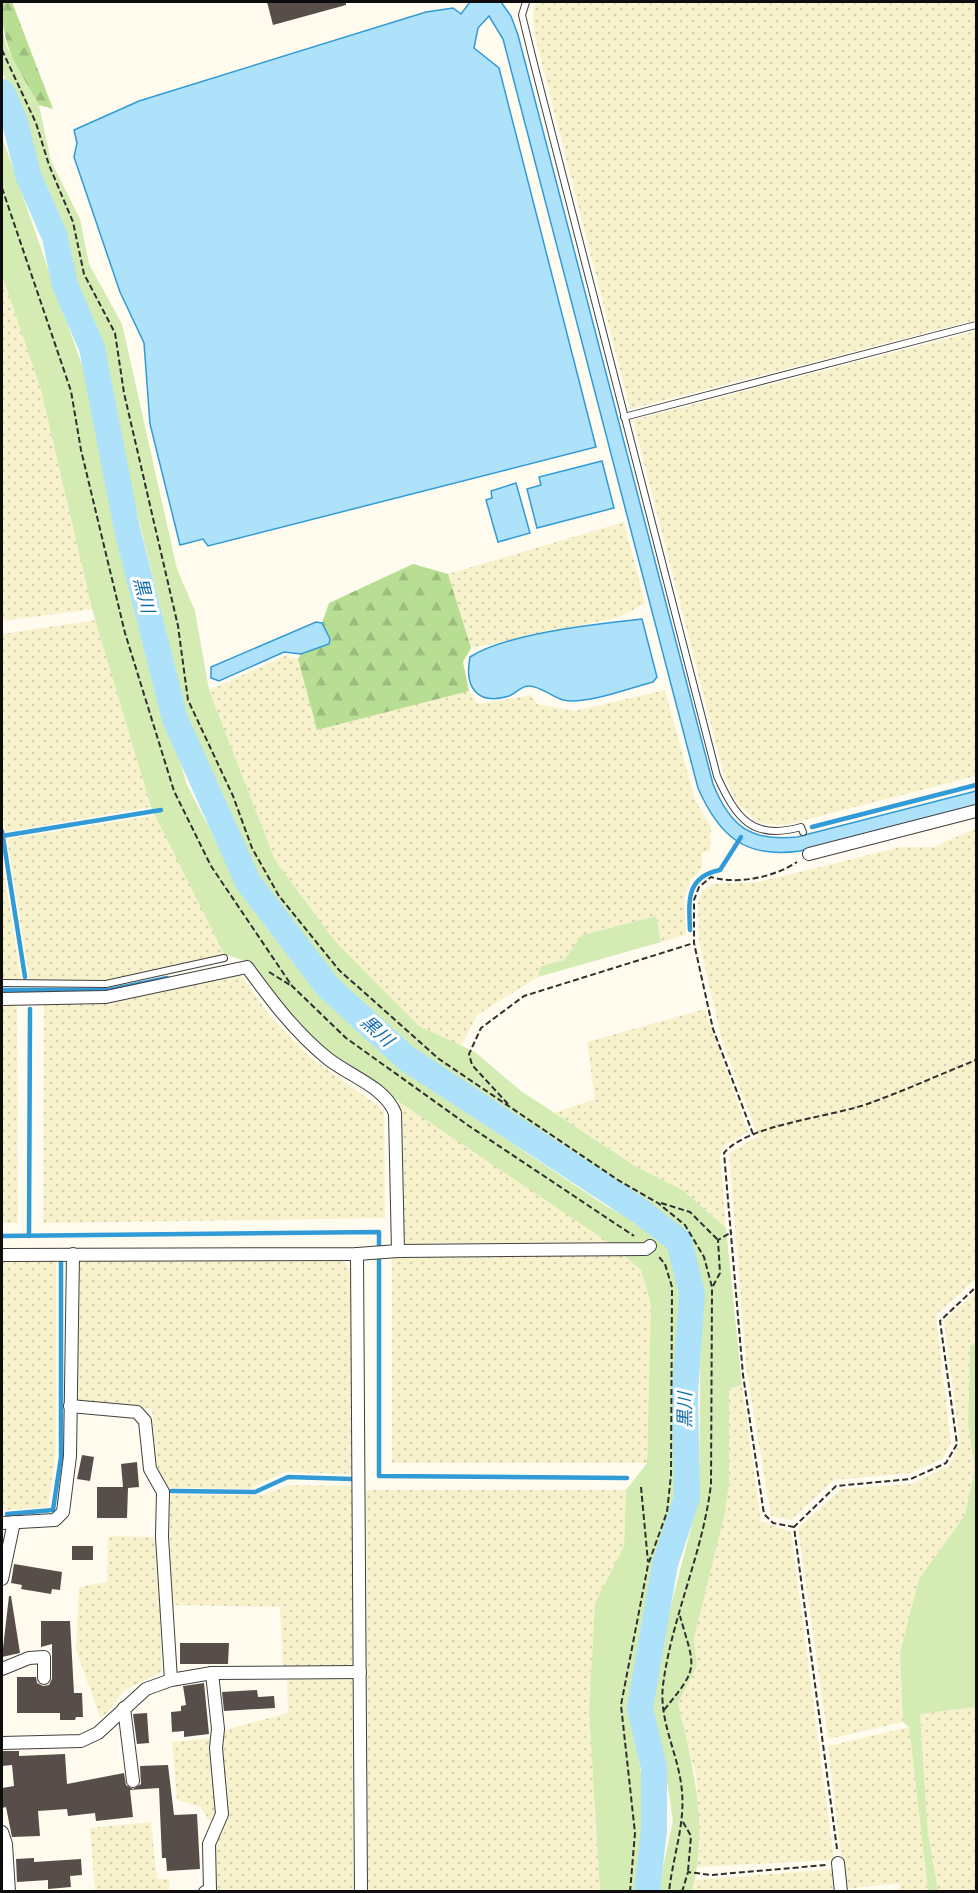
<svg xmlns="http://www.w3.org/2000/svg" width="978" height="1893" font-family="Lora,'Noto Sans JP',serif">
<style>
.farmland{fill:url(#farmland-dots)}
.grass{fill:#d4ecb4}
.forest{fill:url(#forest-firs)}
.water{fill:#aee1fa;stroke:#309bd7;stroke-width:1.5}
.lines{fill:none;stroke-linecap:round;stroke-linejoin:round}
.stream{stroke:#309bd7;stroke-width:4.5}
.river{stroke:#aee1fa;stroke-width:26}
.building{fill:#574e49}
.service-casing{stroke:#404040;stroke-width:8}
.minor-casing{stroke:#404040;stroke-width:14}
.path{stroke:#2f2f2f;stroke-width:2;stroke-dasharray:6 3;stroke-linecap:butt}
.service{stroke:#fff;stroke-width:6}
.minor{stroke:#fff;stroke-width:12}
.labels{text-anchor:middle;stroke-width:6;stroke-linejoin:round;paint-order:stroke}
.water-label{font-size:18px;font-style:italic;fill:#0e6ba8;stroke:#fff}
</style>
<defs>
<pattern id="farmland-dots" width="8" height="8" patternUnits="userSpaceOnUse" patternTransform="scale(1.5)"><rect width="8" height="8" fill="#f7f2cc"/><path d="M2 2h.1M6 6h.1" fill="none" stroke="#d3ceae" stroke-width="1.8" stroke-linecap="round"/></pattern>
<pattern id="forest-firs" width="22" height="20" patternUnits="userSpaceOnUse" patternTransform="scale(1.5)"><rect width="22" height="20" fill="#b8de93"/><path d="M5 1l3.5 6h-7zM16 11l3.5 6h-7z" fill="#9dbd7e"/></pattern>
</defs>
<rect width="100%" height="100%" fill="#fffbee"/>
<g class="farmland">
<path d="M536,2H976V320L630,409L534,32L533,10Z"/>
<path d="M2,275L41,390L92,609L2,621Z"/>
<path d="M976,331V776L785,825L758,823L737,803L724,775L633,420Z"/>
<path d="M624,522L645,603L620,617L471,648L448,574Z"/>
<path d="M96,620L151,807L5,832L2,810V634Z"/>
<path d="M285,656L298,659L317,730L469,691L478,704L532,695L537,704L575,711L665,690L695,800L711,827L710,851L702,853V868L690,881L684,898L686,935L661,942L656,916L582,935L564,960L541,966L538,977L477,1015L461,1046L419,1026L335,941L275,860L209,690Z"/>
<path d="M157,815L224,954L106,981H30L7,839Z"/>
<path d="M976,828V1279L936,1315L951,1443L942,1459L911,1473L834,1480L791,1520L771,1516L747,1374L729,1153L758,1136L722,1041L699,941L698,903L702,891L713,884L759,882L901,847H934Z"/>
<path d="M2,858L21,981H2Z"/>
<path d="M241,975L269,1015L311,1058L384,1110L385,1218L43,1223L44,1004L107,1002Z"/>
<path d="M2,1003H17L18,1223H2Z"/>
<path d="M705,1009L748,1132L725,1145L720,1156L726,1228L684,1191L635,1166L554,1113L595,1099L587,1042Z"/>
<path d="M399,1100L609,1242L404,1244Z"/>
<path d="M623,1255L641,1270L651,1304L647,1463H392V1256Z"/>
<path d="M342,1258L351,1270L353,1474L284,1472L249,1489L167,1488L157,1467L152,1409L76,1401L79,1260Z"/>
<path d="M56,1261L55,1457L48,1507L2,1510V1262Z"/>
<path d="M976,1291V1344L970,1346L968,1425L975,1468L965,1515L919,1579L900,1652L903,1722L828,1739L798,1528L841,1489L910,1484L949,1466L960,1442L944,1321Z"/>
<path d="M742,1385L761,1521L791,1532L834,1860L697,1867L700,1847L696,1777L678,1703L697,1666L694,1638L725,1513L729,1484V1389Z"/>
<path d="M289,1485L354,1486L353,1666H283L280,1607L172,1605L169,1495H262Z"/>
<path d="M366,1490H626L624,1546L595,1604L589,1712L600,1891H367Z"/>
<path d="M108,1536L157,1537L162,1672L125,1690L101,1719L76,1650L79,1587L107,1582Z"/>
<path d="M287,1677L354,1678V1891H216L213,1845L227,1816L220,1748L224,1730L288,1713Z"/>
<path d="M976,1707V1891H938L928,1833L920,1713Z"/>
<path d="M909,1727L928,1891H900L899,1883L845,1889L828,1746Z"/>
<path d="M212,1738L216,1811L209,1821L201,1807L177,1800L172,1742Z"/>
<path d="M151,1822L157,1879H170L169,1891H95L90,1828Z"/>
<path d="M834,1869L836,1892H692L695,1880Z"/>
</g>
<g class="grass">
<path d="M2,29L7,47L39,105L51,161L80,219L89,264L122,324L177,569L195,611L209,690L275,860L335,941L419,1026L475,1052L521,1091L635,1166L684,1191L726,1228L742,1385L729,1389V1484L725,1513L694,1638L697,1666L678,1703C693,1765 709,1828 692,1891H658L673,1821L668,1786L653,1723L652,1679L699,1497L701,1281L687,1243L662,1217L626,1197L436,1069L332,978L270,902L242,856L177,706L167,635L107,390L100,336L71,276L67,239L38,170L29,127L2,72Z"/>
<path d="M2,137L85,374L142,636L187,785L231,870L293,963L332,1004L470,1115L606,1206L656,1232L676,1256L684,1288L681,1497L660,1569L631,1708L648,1819L641,1891H600L589,1712L595,1603L624,1546L626,1490L647,1463L651,1304L641,1270L608,1242L332,1057L287,1014L249,962L224,954L151,807L92,609L41,390L2,275Z"/>
<path d="M656,916L661,942L538,977L541,966L564,960L582,935Z"/>
<path d="M976,1344V1707L920,1714L928,1833L938,1891H928L909,1727L903,1722L900,1652L919,1579L965,1515L975,1468L968,1425L970,1345Z"/>
</g>
<g class="forest">
<path d="M2,2H12L53,109L39,105C17,65 1,48 2,2Z"/>
<path d="M413,564L448,574L471,648L463,662L469,691L317,730L298,659L301,654L329,644L330,639L322,623L329,603Z"/>
</g>
<g class="water">
<path d="M470,2H501L511,16L518,35L713,784C730,826 750,842 797,837L976,791V806L800,851C745,859 719,836 698,788L503,39L489,16L478,28L474,48L499,68L596,447L208,546L203,539L180,545L150,424L144,343L120,292L74,157L77,143L74,130L139,101L426,12L453,8L461,14Z"/>
<path d="M602,461L614,508L537,528L527,489L541,485L539,477Z"/>
<path d="M516,483L530,533L498,542L486,500L492,498L491,491Z"/>
<path d="M642,619L657,677L653,682C629,688 587,705 563,700C552,697 540,686 529,686C521,686 516,693 509,696C477,706 464,687 470,657C507,633 597,624 642,619Z"/>
<path d="M316,622L322,623L330,639L329,644L301,654L284,652L219,681L211,678V667Z"/>
</g>
<g class="lines">
<g class="stream">
<path d="M812,827L976,785"/>
<path d="M2,831L25,977"/>
<path d="M2,836L161,810"/>
<path d="M690,930C689,902 685,877 720,870L741,837"/>
<path d="M2,990H109L167,978"/>
<path d="M2,1236L379,1232V1476L627,1478"/>
<path d="M29,1236L30,1009"/>
<path d="M171,1491L255,1492L288,1477L352,1479"/>
<path d="M7,1514L53,1510L61,1457V1262"/>
</g>
<path class="river" d="M2,92L15,122L28,175L55,237L65,285L92,348L127,529L175,719L248,882L328,987L406,1058L640,1211L679,1241L692,1293L685,1393L687,1497L665,1564L640,1708L654,1768V1830L647,1892"/>
</g>
<g class="building">
<path d="M267,2H346V5L273,25Z"/>
<path d="M82,1455L94,1457L90,1481L77,1479Z"/>
<path d="M137,1462L139,1487L128,1488L127,1518H97V1487H123L121,1464Z"/>
<rect x="72" y="1546" width="21" height="14"/>
<path d="M14,1564L62,1572L60,1590L52,1589L51,1594L21,1589L22,1585L11,1583Z"/>
<path d="M9,1596H11L20,1653L2,1657Z"/>
<path d="M41,1621H70L74,1693H82L83,1717H76L75,1720H60V1713H17V1677H36L37,1683L43,1686L49,1685L52,1679V1644L41,1647Z"/>
<path d="M180,1643H229L228,1664H180Z"/>
<path d="M204,1683L209,1734L184,1737V1731L172,1732L171,1712L181,1711V1706L186,1705L183,1686Z"/>
<path d="M257,1690L258,1697L274,1696L275,1708L224,1711L222,1692Z"/>
<path d="M147,1713L149,1743L137,1744L133,1714Z"/>
<path d="M2,1751H19V1756L65,1754L67,1784L124,1773L126,1785L133,1789L141,1784L140,1766L168,1765L174,1815L197,1814L200,1869L167,1871L166,1858H162L159,1788L130,1790L133,1817L96,1821L95,1813L68,1816L67,1809L38,1811L40,1836L12,1837L6,1807L2,1808V1788L14,1786L12,1765L2,1766Z"/>
<path d="M34,1858V1862L81,1859L82,1875L70,1876L71,1887L48,1889V1880L17,1882L16,1859Z"/>
</g>
<g class="lines">
<defs>
<g id="service">
<path d="M526,2L522,15L533,60L717,776C736,818 752,841 801,827L803,832"/>
<path d="M624,417L976,325"/>
<path d="M2,983L106,984L224,958"/>
</g>
<g id="minor">
<path d="M809,854L976,811"/>
<path d="M2,999L106,997L247,967C272,1001 295,1032 327,1058C349,1076 384,1086 395,1113L398,1251"/>
<path d="M357,1254L361,1892"/>
<path d="M2,1255L357,1254L398,1251L646,1249L650,1246"/>
<path d="M70,1406L137,1412L145,1421L150,1469L163,1492L162,1537L171,1680L212,1673L360,1672"/>
<path d="M2,1523L55,1520L63,1512L70,1456L73,1254"/>
<path d="M2,1579L14,1522"/>
<path d="M2,1669L29,1658L44,1657V1678"/>
<path d="M124,1708L133,1781"/>
<path d="M2,1743L81,1741L98,1733L146,1689L171,1680"/>
<path d="M2,1832L6,1844L9,1892"/>
<path d="M838,1863L841,1892"/>
<path d="M205,1892L210,1890L209,1844L222,1814L216,1748L218,1729L212,1673"/>
</g>
</defs>
<use href="#service" class="service-casing"/>
<use href="#minor" class="minor-casing"/>
<g class="path">
<path d="M2,50L36,123L49,165L73,222L84,274L115,333L124,393L178,626L188,700L233,796L252,848L279,896L339,970L439,1059L618,1180L658,1203L685,1225L704,1257L712,1287L711,1484C703,1553 672,1616 663,1685C659,1720 676,1749 681,1783C687,1821 673,1854 669,1892"/>
<path d="M2,188L71,391L81,450L125,633L174,791L211,866L292,986L346,1038L469,1126L634,1236"/>
<path d="M269,972L290,985"/>
<path d="M508,1104L472,1065L469,1054L481,1028L524,996L694,943"/>
<path d="M753,1134L713,1029L694,943V900L699,887L711,877C739,885 774,877 797,862"/>
<path d="M661,1203L690,1212L718,1240"/>
<path d="M713,1286L720,1273L718,1240L732,1232"/>
<path d="M641,1487L648,1562"/>
<path d="M794,1527L773,1523L764,1514L743,1375L724,1153C748,1124 833,1117 870,1103C906,1090 941,1074 976,1060"/>
<path d="M664,1710C700,1666 695,1669 680,1616"/>
<path d="M683,1822L691,1836L688,1871"/>
<path d="M837,1849L794,1527L836,1486L911,1479L946,1463L957,1444L940,1321L976,1287"/>
<path d="M630,1892L635,1833L621,1705L648,1565L667,1512L671,1475L672,1287L665,1264L659,1257"/>
<path d="M682,1892L688,1872L711,1875L826,1865"/>
</g>
<use href="#service" class="service"/>
<use href="#minor" class="minor"/>
</g>
<g class="labels">
<g class="water-label">
<text transform="translate(144 595) rotate(76)" y="6">黒川</text>
<text transform="translate(377 1031) rotate(42)" y="6">黒川</text>
<text transform="translate(685 1410) rotate(-90)" y="6">黒川</text>
</g>
</g>
<rect width="978" height="1893" fill="none" stroke="#0d0d0d" stroke-width="6"/>
</svg>
